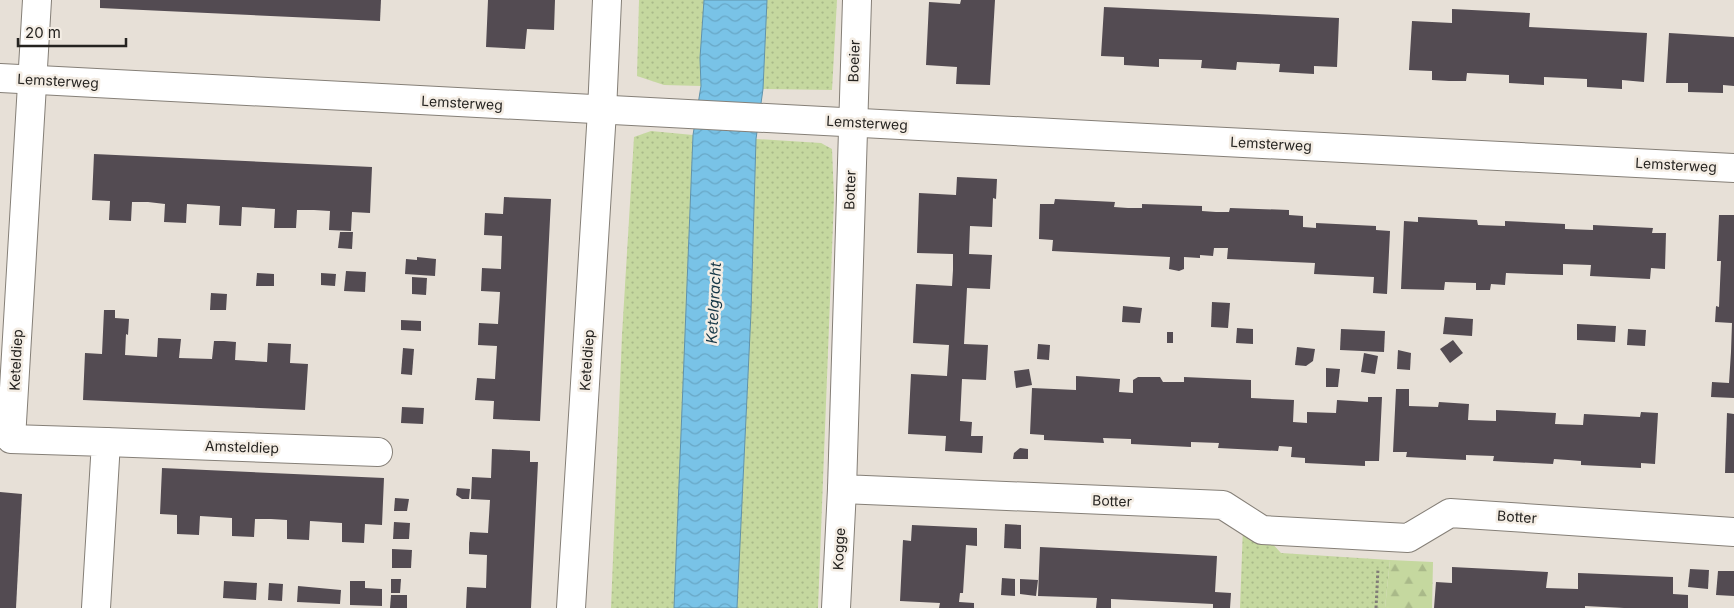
<svg xmlns="http://www.w3.org/2000/svg" width="1734" height="608" font-family="Inter,sans-serif">
<style>
.grass{fill:url(#grass-dots)}
.forest{fill:url(#forest-firs)}
.water{fill:url(#water-waves);stroke:#6093ab}
.building{fill:#534b52}
.lines{fill:none;stroke-linecap:round;stroke-linejoin:round}
.minor-casing{stroke:#857f77;stroke-width:30}
.path{stroke:#807c76;stroke-width:3;stroke-dasharray:2.5 2.5;stroke-linecap:butt}
.minor{stroke:#fff;stroke-width:28}
.labels{text-anchor:middle;stroke-width:5;stroke-linejoin:round;paint-order:stroke}
.street-label{font-size:14px;fill:#252320;stroke:#f4ede4}
.water-label{font-size:15px;font-style:italic;fill:#153747;stroke:#f4ede4}
</style>
<defs>
<pattern id="grass-dots" width="8" height="8" patternUnits="userSpaceOnUse" patternTransform="scale(1.25)"><rect width="8" height="8" fill="#c5d89f"/><path d="M2 2h.1M6 6h.1" fill="none" stroke="#a9b989" stroke-width="1.8" stroke-linecap="round"/></pattern>
<pattern id="forest-firs" width="22" height="20" patternUnits="userSpaceOnUse" patternTransform="scale(1.25)"><rect width="22" height="20" fill="#c5d89f"/><path d="M5 1l3.5 6h-7zM16 11l3.5 6h-7z" fill="#a9b989"/></pattern>
<pattern id="water-waves" width="16" height="10" patternUnits="userSpaceOnUse" patternTransform="scale(1.25)"><rect width="16" height="10" fill="#79c3e7"/><path d="M0 5q4-4 8 0t8 0" fill="none" stroke="#68a7c6"/></pattern>
</defs>
<rect width="100%" height="100%" fill="#e7e0d7"/>
<g class="grass">
<path d="M639,0H704L700,58L701,86L664,85L637,76Z"/>
<path d="M767,0H837L832,90L763,89Z"/>
<path d="M651,131L693,135L674,608H611L622,335L634,137Z"/>
<path d="M756,139L821,143L832,149L834,198L818,608H737L751,312Z"/>
<path d="M1243,527L1268,539L1281,553L1390,560L1385,608H1240Z"/>
</g>
<path class="forest" d="M1390,560L1433,562L1432,608H1385Z"/>
<path class="water" d="M704,0H767L763,89L756,139L751,312L737,608H674L693,135L701,86L700,58Z"/>
<g class="building">
<path d="M100,0H381L380,21L100,8Z"/>
<path d="M488,0H555L554,30L527,29L525,49L486,47Z"/>
<path d="M961,0H995L990,85L956,84L957,67L926,65L929,2L960,4Z"/>
<path d="M1104,7L1339,18L1337,67L1314,66V74L1279,72L1280,64L1258,63L1237,62L1236,70L1201,68L1202,60L1159,59V67L1124,65V57L1101,56Z"/>
<path d="M1452,9L1530,13L1529,27L1647,33L1644,82L1622,80V89L1587,87V79L1544,77V85L1527,84L1509,83V75L1467,73L1466,81H1449L1432,80V71L1409,70L1412,21L1452,23Z"/>
<path d="M1669,33L1734,37V86L1723,85V93L1688,92V83H1666Z"/>
<path d="M94,154L372,167L370,213L352,212L351,231L329,230L330,211L314,210H297L296,228H274L275,209L259,208L242,207L241,226L219,225L220,206L204,205L187,204L186,223L164,222L165,204L148,202H132L131,221L109,220L110,201L92,200Z"/>
<path d="M957,177L997,179L996,199L993,198L992,227L970,226L969,254L992,255L990,289L967,288L964,344L988,345L986,380L962,379L960,421L972,422L971,436H983L982,453L945,451L946,436L908,434L911,374L947,376L949,345L913,343L916,284L952,286L953,270V254L917,253L919,193L956,195Z"/>
<path d="M504,197L551,199L540,421L493,419L494,401L475,400L477,378L495,379L497,346L478,345L479,323L498,324L500,292L481,291L482,268L501,269L502,236L484,235L485,213L503,214Z"/>
<path d="M1055,199L1115,202L1114,207L1128,208H1142V204L1202,206V211L1216,212H1229L1230,208L1289,210V215L1303,216V227L1316,228V223L1376,226V230L1390,231L1387,294L1373,293L1374,277L1314,274L1315,263L1227,259L1228,248H1214L1213,256L1200,255V258L1184,257V269L1179,271L1169,269L1170,257L1052,251L1053,240L1039,239L1040,204H1054Z"/>
<path d="M1719,215H1734V398L1711,397L1712,382L1729,383L1731,352L1732,323L1715,322L1716,306L1719,307L1721,261H1717Z"/>
<path d="M1418,217L1477,220L1478,225L1505,226V221L1565,224V229L1593,230V225L1653,228L1652,233H1666L1665,269L1651,268L1650,279L1590,276L1591,265L1563,264V275L1506,273L1505,285L1491,284L1490,290H1476V283L1445,282L1444,290L1401,289L1404,221L1418,222Z"/>
<path d="M340,232H353L352,249L338,248Z"/>
<path d="M417,257L436,259L435,276L405,274L406,259L417,260Z"/>
<path d="M346,271L366,272L365,292L344,291Z"/>
<path d="M257,273L274,274V286H256Z"/>
<path d="M321,273L336,274L335,286L321,285Z"/>
<path d="M412,277L427,278L426,295L412,294Z"/>
<path d="M211,293L227,294L226,310H210Z"/>
<path d="M1212,302L1230,303L1228,328L1211,327Z"/>
<path d="M1123,306L1142,308L1140,323L1122,322Z"/>
<path d="M104,310H115V318L129,319L128,335L126,334L125,355L157,357L158,338L181,339L179,358L212,359L214,341H224L236,342L235,360L267,362L268,343L291,344L290,363L308,364L305,410L83,400L85,353L102,354Z"/>
<path d="M1445,317L1473,319L1472,336L1443,334Z"/>
<path d="M401,320L421,321V331L401,330Z"/>
<path d="M1577,324L1616,326L1615,342L1577,340Z"/>
<path d="M1237,328L1253,329V344L1236,343Z"/>
<path d="M1341,329L1385,331L1384,352L1340,350Z"/>
<path d="M1628,329L1646,330L1645,346L1627,345Z"/>
<rect x="1167" y="332" width="6" height="11"/>
<path d="M1453,340L1463,353L1450,363L1440,349Z"/>
<path d="M1038,344L1050,345L1049,360L1037,359Z"/>
<path d="M1297,347L1315,349L1313,361L1306,366L1295,365Z"/>
<path d="M403,348L414,349L412,375L401,374Z"/>
<path d="M1398,350L1411,353L1410,370L1397,369Z"/>
<path d="M1364,353L1378,356L1375,374L1361,372Z"/>
<path d="M1326,368L1340,369L1338,387H1326Z"/>
<path d="M1029,369L1032,385L1016,388L1014,371Z"/>
<path d="M1076,376L1120,379L1119,392L1133,393V380L1138,377H1160L1163,382H1184V377L1251,380V398L1294,400L1293,422L1307,423V412L1336,413L1337,400L1368,402V397H1382L1379,461H1365V466L1305,463V458L1291,457L1292,447L1279,446L1278,451L1218,448L1219,443L1191,442V447L1131,444V439L1103,438L1104,443L1044,440V435L1030,434L1032,388L1076,390Z"/>
<path d="M1396,389H1409V406L1438,407L1439,402L1469,404L1468,420L1496,421V410L1556,413L1555,424L1583,425L1584,414L1640,417L1641,412L1658,413L1655,464L1641,463V468L1581,465V461L1568,460L1554,459L1553,464L1493,461L1494,456L1466,455V460L1406,457L1407,452H1393Z"/>
<path d="M402,407L424,408L423,424L401,423Z"/>
<path d="M1727,413L1734,414V473H1725Z"/>
<path d="M1020,448L1028,449V459H1013L1014,453Z"/>
<path d="M492,449L530,451V462H538L531,608H466L467,587L486,588L487,555L469,554V543L470,532L488,533L490,500L471,499L472,477L491,478Z"/>
<path d="M162,468L384,478L382,525L365,524L364,543L342,542V523L310,521L309,540L287,539V520L271,519H255L254,537L232,536V518L200,516L199,535L177,534V515L160,514Z"/>
<path d="M457,488L470,489L469,499H462L456,495Z"/>
<path d="M0,492L22,494L16,608H0Z"/>
<path d="M395,498L409,499L407,511H394Z"/>
<path d="M394,522L410,523L409,539H393Z"/>
<path d="M1005,524L1021,525V549L1004,548Z"/>
<path d="M912,525L977,528V546L966,545L963,593H960L959,602L974,603V608H939L940,603L900,601L903,540L911,541Z"/>
<path d="M1040,547L1217,556L1215,592L1231,593L1230,608H1213V604L1111,599V608H1096L1097,598L1038,596Z"/>
<path d="M392,549L412,550L411,568H392Z"/>
<path d="M1452,567L1548,572L1546,588L1578,589V573L1673,577V594L1688,595V608H1624L1585,606V608H1434L1436,582L1452,583Z"/>
<path d="M1690,569L1709,570L1708,589L1688,587Z"/>
<path d="M1718,571H1734V596L1716,595Z"/>
<path d="M1002,578L1015,579V596L1001,595Z"/>
<path d="M391,579H401L400,593H391Z"/>
<path d="M1020,579L1038,580L1036,596L1020,594Z"/>
<path d="M224,581L257,583L256,600L223,598Z"/>
<path d="M350,581H365V588L382,589V606L350,605Z"/>
<path d="M269,583L283,584L282,601L268,600Z"/>
<path d="M298,586L341,590L340,604L297,602Z"/>
<path d="M391,595H407V608H390Z"/>
</g>
<g class="lines">
<defs>
<g id="minor">
<path d="M37,0L11,439L106,442L96,608"/>
<path d="M857,0L842,489L1223,505L1262,530L1408,538L1450,513L1734,532"/>
<path d="M0,78C578,110 1156,138 1734,168"/>
<path d="M106,442L378,452"/>
<path d="M571,608L602,111L607,0"/>
<path d="M836,608L842,489"/>
</g>
</defs>
<use href="#minor" class="minor-casing"/>
<path class="path" d="M1376,608L1378,569"/>
<use href="#minor" class="minor"/>
</g>
<g class="labels">
<g class="street-label">
<text transform="translate(854 61) rotate(-88)" y="5">Boeier</text>
<text transform="translate(58 81) rotate(3)" y="5">Lemsterweg</text>
<text transform="translate(462 103) rotate(3)" y="5">Lemsterweg</text>
<text transform="translate(867 123) rotate(3)" y="5">Lemsterweg</text>
<text transform="translate(1271 144) rotate(3)" y="5">Lemsterweg</text>
<text transform="translate(1676 165) rotate(3)" y="5">Lemsterweg</text>
<text transform="translate(850 190) rotate(-88)" y="5">Botter</text>
<text transform="translate(16 360) rotate(-87)" y="5">Keteldiep</text>
<text transform="translate(587 360) rotate(-86)" y="5">Keteldiep</text>
<text transform="translate(242 447) rotate(2)" y="5">Amsteldiep</text>
<text transform="translate(1112 501) rotate(2)" y="5">Botter</text>
<text transform="translate(1517 517) rotate(4)" y="5">Botter</text>
<text transform="translate(839 549) rotate(-87)" y="5">Kogge</text>
</g>
<g class="water-label">
<text transform="translate(714 303) rotate(-87)" y="5">Ketelgracht</text>
</g>
</g>
<path d="M18 38v8h108v-8" fill="none" stroke="#252320" stroke-width="2.5"/>
<text x="25" y="38" font-size="15" fill="#252320" stroke="#f4ede4" stroke-width="4" paint-order="stroke">20 m</text>
</svg>
